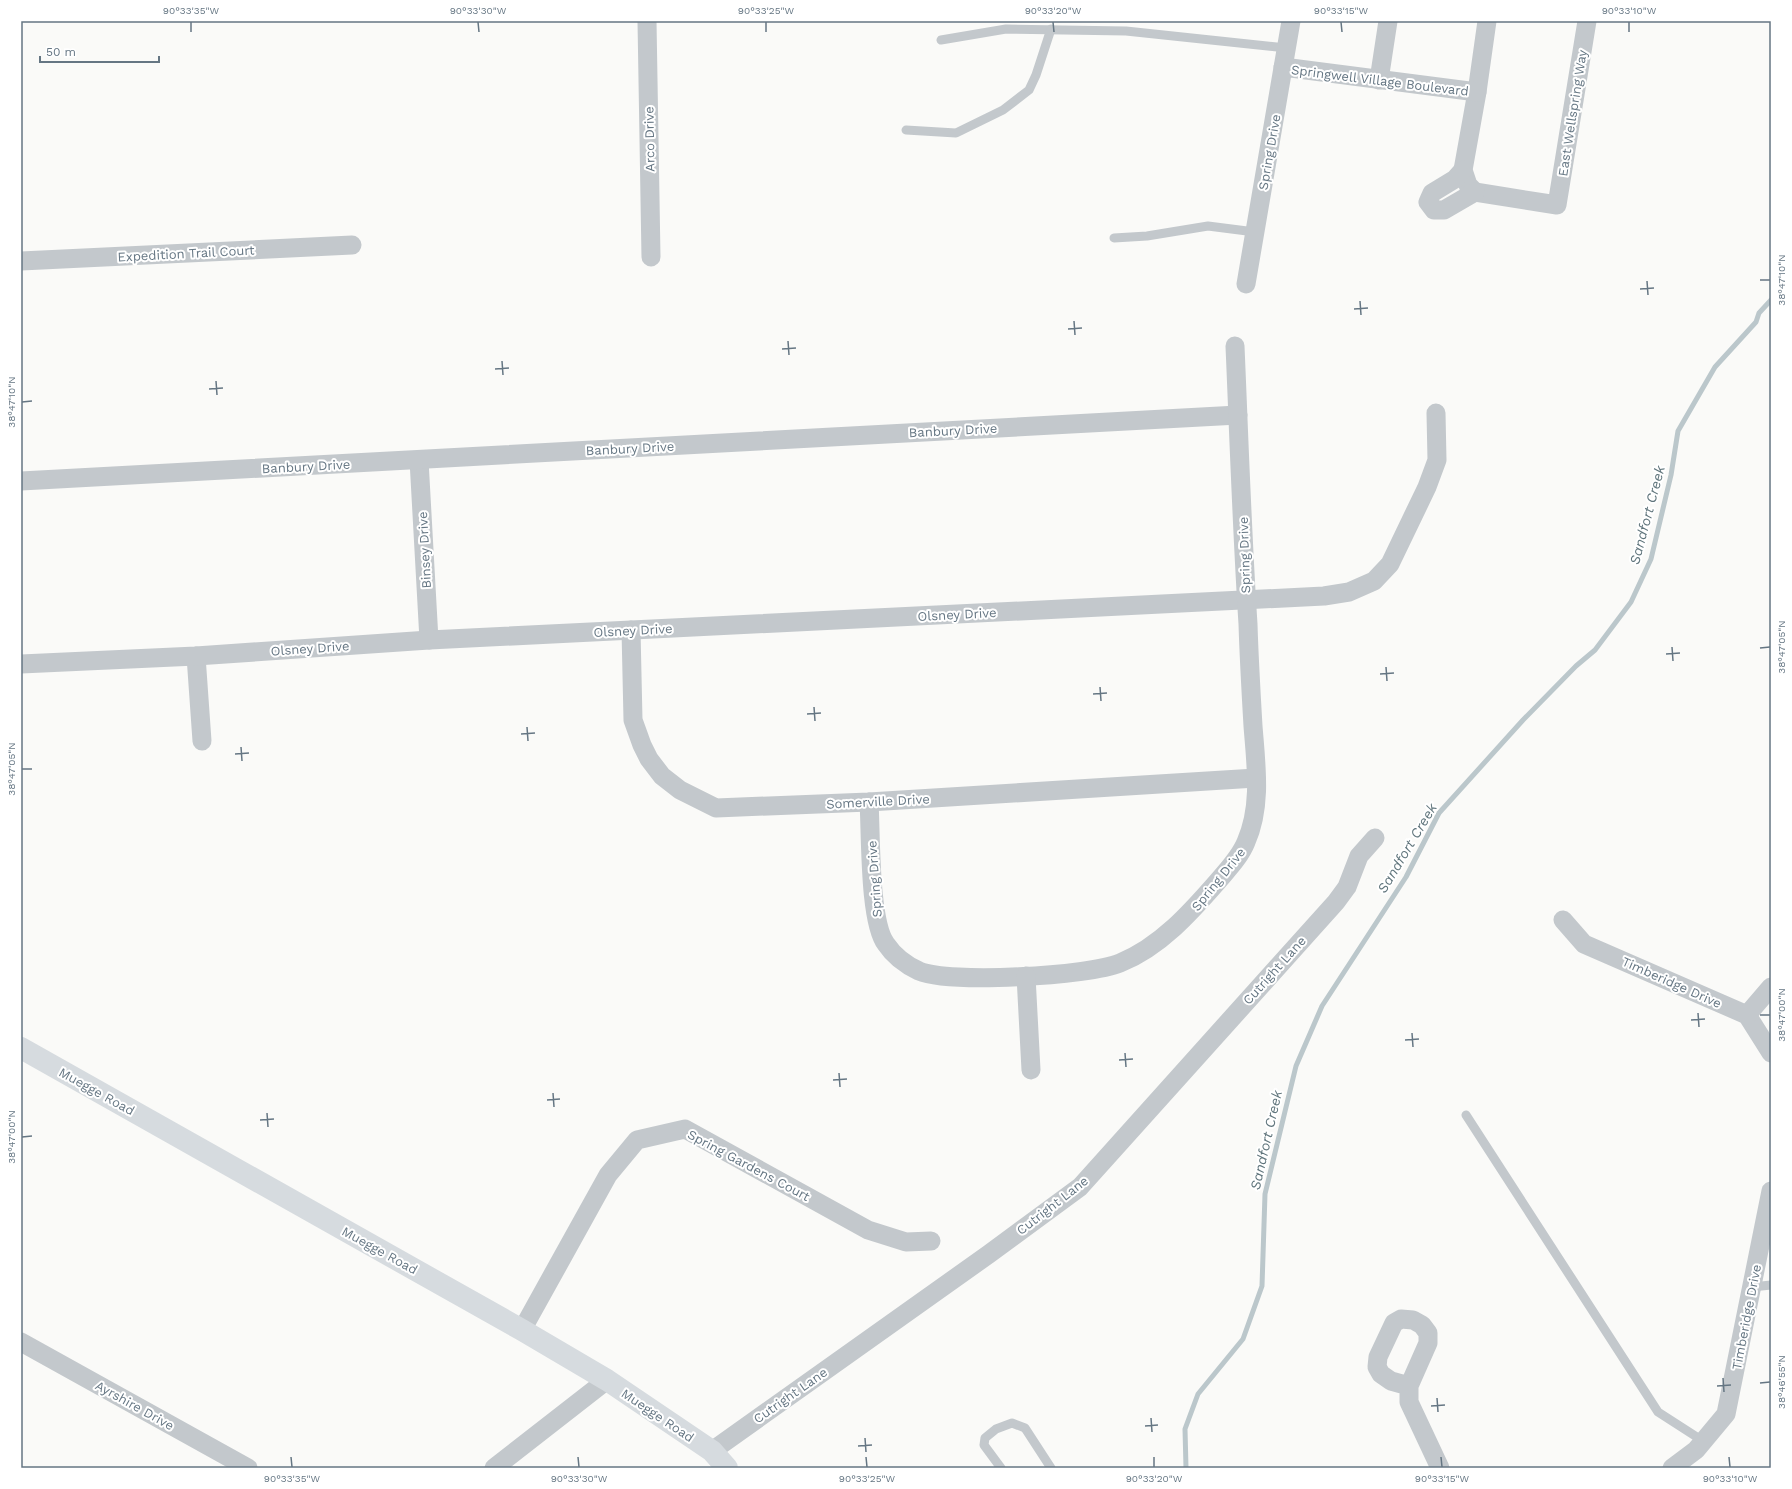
<svg xmlns="http://www.w3.org/2000/svg" width="1792" height="1489" font-family="'Work Sans',sans-serif">
<style>
.lines{fill:none;stroke-linecap:round;stroke-linejoin:round}
.stream{stroke:#bbc7cb;stroke-width:5}
.service{stroke:#c3c8cc;stroke-width:9}
.minor{stroke:#c3c8cc;stroke-width:19}
.primary{stroke:#d6dbdf;stroke-width:22}
.ticks{fill:none;stroke:#657683;stroke-width:1.5}
.labels{text-anchor:middle;stroke-width:4;stroke-linejoin:round;paint-order:stroke}
.street-label{font-size:13px;fill:#657683;stroke:#fff}
.water-label{font-size:14px;font-style:italic;fill:#60757c;stroke:#fff}
.neatline{fill:none;stroke:#657683;stroke-width:1.5}
.ticks-label{font-size:10px;text-anchor:middle;fill:#657683}
</style>
<rect width="100%" height="100%" fill="#fafaf8"/>
<g class="lines">
<path class="stream" d="M1186,1468L1185,1429L1198,1394L1243,1339L1262,1286L1265,1194L1296,1066L1322,1006L1406,877L1439,813L1523,720L1576,666L1595,650L1631,602L1651,559L1671,475L1678,431L1715,367L1756,322L1759,313L1771,300"/>
<g class="service">
<path d="M941,40L1006,29L1126,31L1286,48"/>
<path d="M906,130L956,133L1003,110L1029,90L1036,75L1051,29"/>
<path d="M1114,238L1147,236L1208,226L1255,232"/>
<path d="M1466,1115L1658,1412L1703,1441"/>
<path d="M1752,1287L1771,1285"/>
<path d="M1001,1468L984,1445L985,1438L996,1429L1012,1423L1025,1428L1051,1468"/>
</g>
<g class="minor">
<path d="M647,21L651,257"/>
<path d="M1487,21L1477,92L1463,170L1468,185L1475,192L1557,205L1587,21"/>
<path d="M1283,67L1477,92"/>
<path d="M1379,80L1388,21"/>
<path d="M1463,170L1455,179L1432,193L1428,202L1434,210H1444L1475,192"/>
<path d="M21,261L352,245"/>
<path d="M1246,284L1291,21"/>
<path d="M419,460L429,640"/>
<path d="M21,481L1238,415"/>
<path d="M631,630L633,720L642,745L649,759L662,776L680,790L716,808L869,802L1256,778"/>
<path d="M196,656L202,741"/>
<path d="M21,664L196,656L429,640L1324,596L1349,592L1374,581L1390,564L1427,487L1437,460L1436,413"/>
<path d="M869,802C871,834 869,922 886,944C894,956 906,965 919,971C949,984 1089,976 1120,963C1160,947 1191,912 1218,881C1228,869 1240,857 1246,842C1262,806 1256,765 1253,726C1251,692 1249,658 1248,624C1242,532 1239,439 1235,346"/>
<path d="M1563,920L1584,944L1747,1015L1771,1053"/>
<path d="M1026,976L1031,1070"/>
<path d="M1747,1015L1771,987"/>
<path d="M522,1330L608,1175L637,1140L685,1129L868,1230L906,1242L931,1241"/>
<path d="M21,1342L248,1468"/>
<path d="M1409,1386L1391,1381L1381,1374L1377,1367L1378,1357L1394,1323L1401,1319L1413,1320L1422,1325L1428,1333V1343L1409,1386V1402L1440,1468"/>
<path d="M712,1451L989,1254L1080,1187L1336,902L1347,887L1359,856L1375,838"/>
<path d="M494,1468L607,1380"/>
<path d="M1672,1468L1696,1450L1726,1414L1771,1191"/>
</g>
<path class="primary" d="M21,1048L522,1330L607,1380L712,1451L727,1468"/>
</g>
<path class="ticks" d="M191,22V32M478,22L479,32M766,22V32M1053,22L1054,32M1341,22L1342,32M1629,22V32M1760,280H1770M1647,281L1648,295M1640,289L1654,288M1360,301L1361,315M1354,309L1368,308M1074,321L1075,335M1068,329L1082,328M788,341L789,355M782,349L796,348M502,361L503,375M495,369L509,368M216,381L217,395M209,389L223,388M22,402L32,401M1672,647L1673,661M1760,648L1770,647M1666,654L1680,653M1386,667L1387,681M1380,674L1394,673M1100,687L1101,701M1093,694L1107,693M814,707L815,721M807,714L821,713M527,727L528,741M521,734L535,733M241,747L242,761M235,754L249,753M22,769H32M1698,1013L1699,1027M1760,1015H1770M1691,1020L1705,1019M1412,1033L1413,1047M1405,1040L1419,1039M1125,1053L1126,1067M1119,1060L1133,1059M839,1073L840,1087M833,1080L847,1079M553,1093L554,1107M547,1100L560,1099M267,1113L268,1127M260,1120L274,1119M22,1137L32,1136M1723,1378L1724,1392M1760,1383L1770,1382M1717,1386L1731,1385M1437,1398L1438,1412M1431,1406L1445,1405M1151,1418L1152,1432M1145,1426L1158,1425M865,1438L866,1452M858,1446L872,1445M291,1457L292,1467M578,1457L579,1467M866,1457L867,1467M1154,1457V1467M1441,1457L1442,1467M1729,1457L1730,1467"/>
<g class="labels">
<g class="street-label">
<text transform="translate(1380 80) rotate(7)" y="5">Springwell Village Boulevard</text>
<text transform="translate(1572 113) rotate(-81)" y="5">East Wellspring Way</text>
<text transform="translate(649 139) rotate(-91)" y="5">Arco Drive</text>
<text transform="translate(1269 152) rotate(-80)" y="5">Spring Drive</text>
<text transform="translate(186 253) rotate(-3)" y="5">Expedition Trail Court</text>
<text transform="translate(953 430) rotate(-3)" y="5">Banbury Drive</text>
<text transform="translate(630 448) rotate(-3)" y="5">Banbury Drive</text>
<text transform="translate(306 466) rotate(-3)" y="5">Banbury Drive</text>
<text transform="translate(424 550) rotate(-93)" y="5">Binsey Drive</text>
<text transform="translate(1244 555) rotate(-92)" y="5">Spring Drive</text>
<text transform="translate(957 614) rotate(-3)" y="5">Olsney Drive</text>
<text transform="translate(633 630) rotate(-3)" y="5">Olsney Drive</text>
<text transform="translate(310 648) rotate(-4)" y="5">Olsney Drive</text>
<text transform="translate(878 801) rotate(-3)" y="5">Somerville Drive</text>
<text transform="translate(874 879) rotate(-94)" y="5">Spring Drive</text>
<text transform="translate(1218 879) rotate(-51)" y="5">Spring Drive</text>
<text transform="translate(1274 970) rotate(-48)" y="5">Cutright Lane</text>
<text transform="translate(1672 982) rotate(24)" y="5">Timberidge Drive</text>
<text transform="translate(97 1091) rotate(29)" y="5">Muegge Road</text>
<text transform="translate(749 1165) rotate(28)" y="5">Spring Gardens Court</text>
<text transform="translate(1052 1205) rotate(-38)" y="5">Cutright Lane</text>
<text transform="translate(380 1250) rotate(29)" y="5">Muegge Road</text>
<text transform="translate(1746 1317) rotate(-79)" y="5">Timberidge Drive</text>
<text transform="translate(790 1395) rotate(-35)" y="5">Cutright Lane</text>
<text transform="translate(135 1405) rotate(29)" y="5">Ayrshire Drive</text>
<text transform="translate(658 1415) rotate(34)" y="5">Muegge Road</text>
</g>
<g class="water-label">
<text transform="translate(1647 515) rotate(-75)" y="5">Sandfort Creek</text>
<text transform="translate(1407 848) rotate(-59)" y="5">Sandfort Creek</text>
<text transform="translate(1266 1140) rotate(-77)" y="5">Sandfort Creek</text>
</g>
</g>
<rect width="1792" height="1489" fill="none" stroke="#ffffff" stroke-width="44"/>
<path d="M40 56v6h119v-6" fill="none" stroke="#657683" stroke-width="2"/>
<text x="46" y="56" font-size="12" fill="#657683" stroke="#ffffff" stroke-width="3" paint-order="stroke">50 m</text>
<rect x="22" y="22" width="1748" height="1445" class="neatline"/>
<g class="ticks-label">
<text x="191" y="14">90°33'35"W</text>
<text x="478" y="14">90°33'30"W</text>
<text x="766" y="14">90°33'25"W</text>
<text x="1053" y="14">90°33'20"W</text>
<text x="1341" y="14">90°33'15"W</text>
<text x="1629" y="14">90°33'10"W</text>
<text transform="translate(1781 280) rotate(-90)" y="4">38°47'10"N</text>
<text transform="translate(11 402) rotate(-90)" y="4">38°47'10"N</text>
<text transform="translate(1781 647) rotate(-90)" y="4">38°47'05"N</text>
<text transform="translate(11 769) rotate(-90)" y="4">38°47'05"N</text>
<text transform="translate(1781 1015) rotate(-90)" y="4">38°47'00"N</text>
<text transform="translate(11 1137) rotate(-90)" y="4">38°47'00"N</text>
<text transform="translate(1781 1382) rotate(-90)" y="4">38°46'55"N</text>
<text x="292" y="1482">90°33'35"W</text>
<text x="579" y="1482">90°33'30"W</text>
<text x="867" y="1482">90°33'25"W</text>
<text x="1154" y="1482">90°33'20"W</text>
<text x="1442" y="1482">90°33'15"W</text>
<text x="1730" y="1482">90°33'10"W</text>
</g>
</svg>
